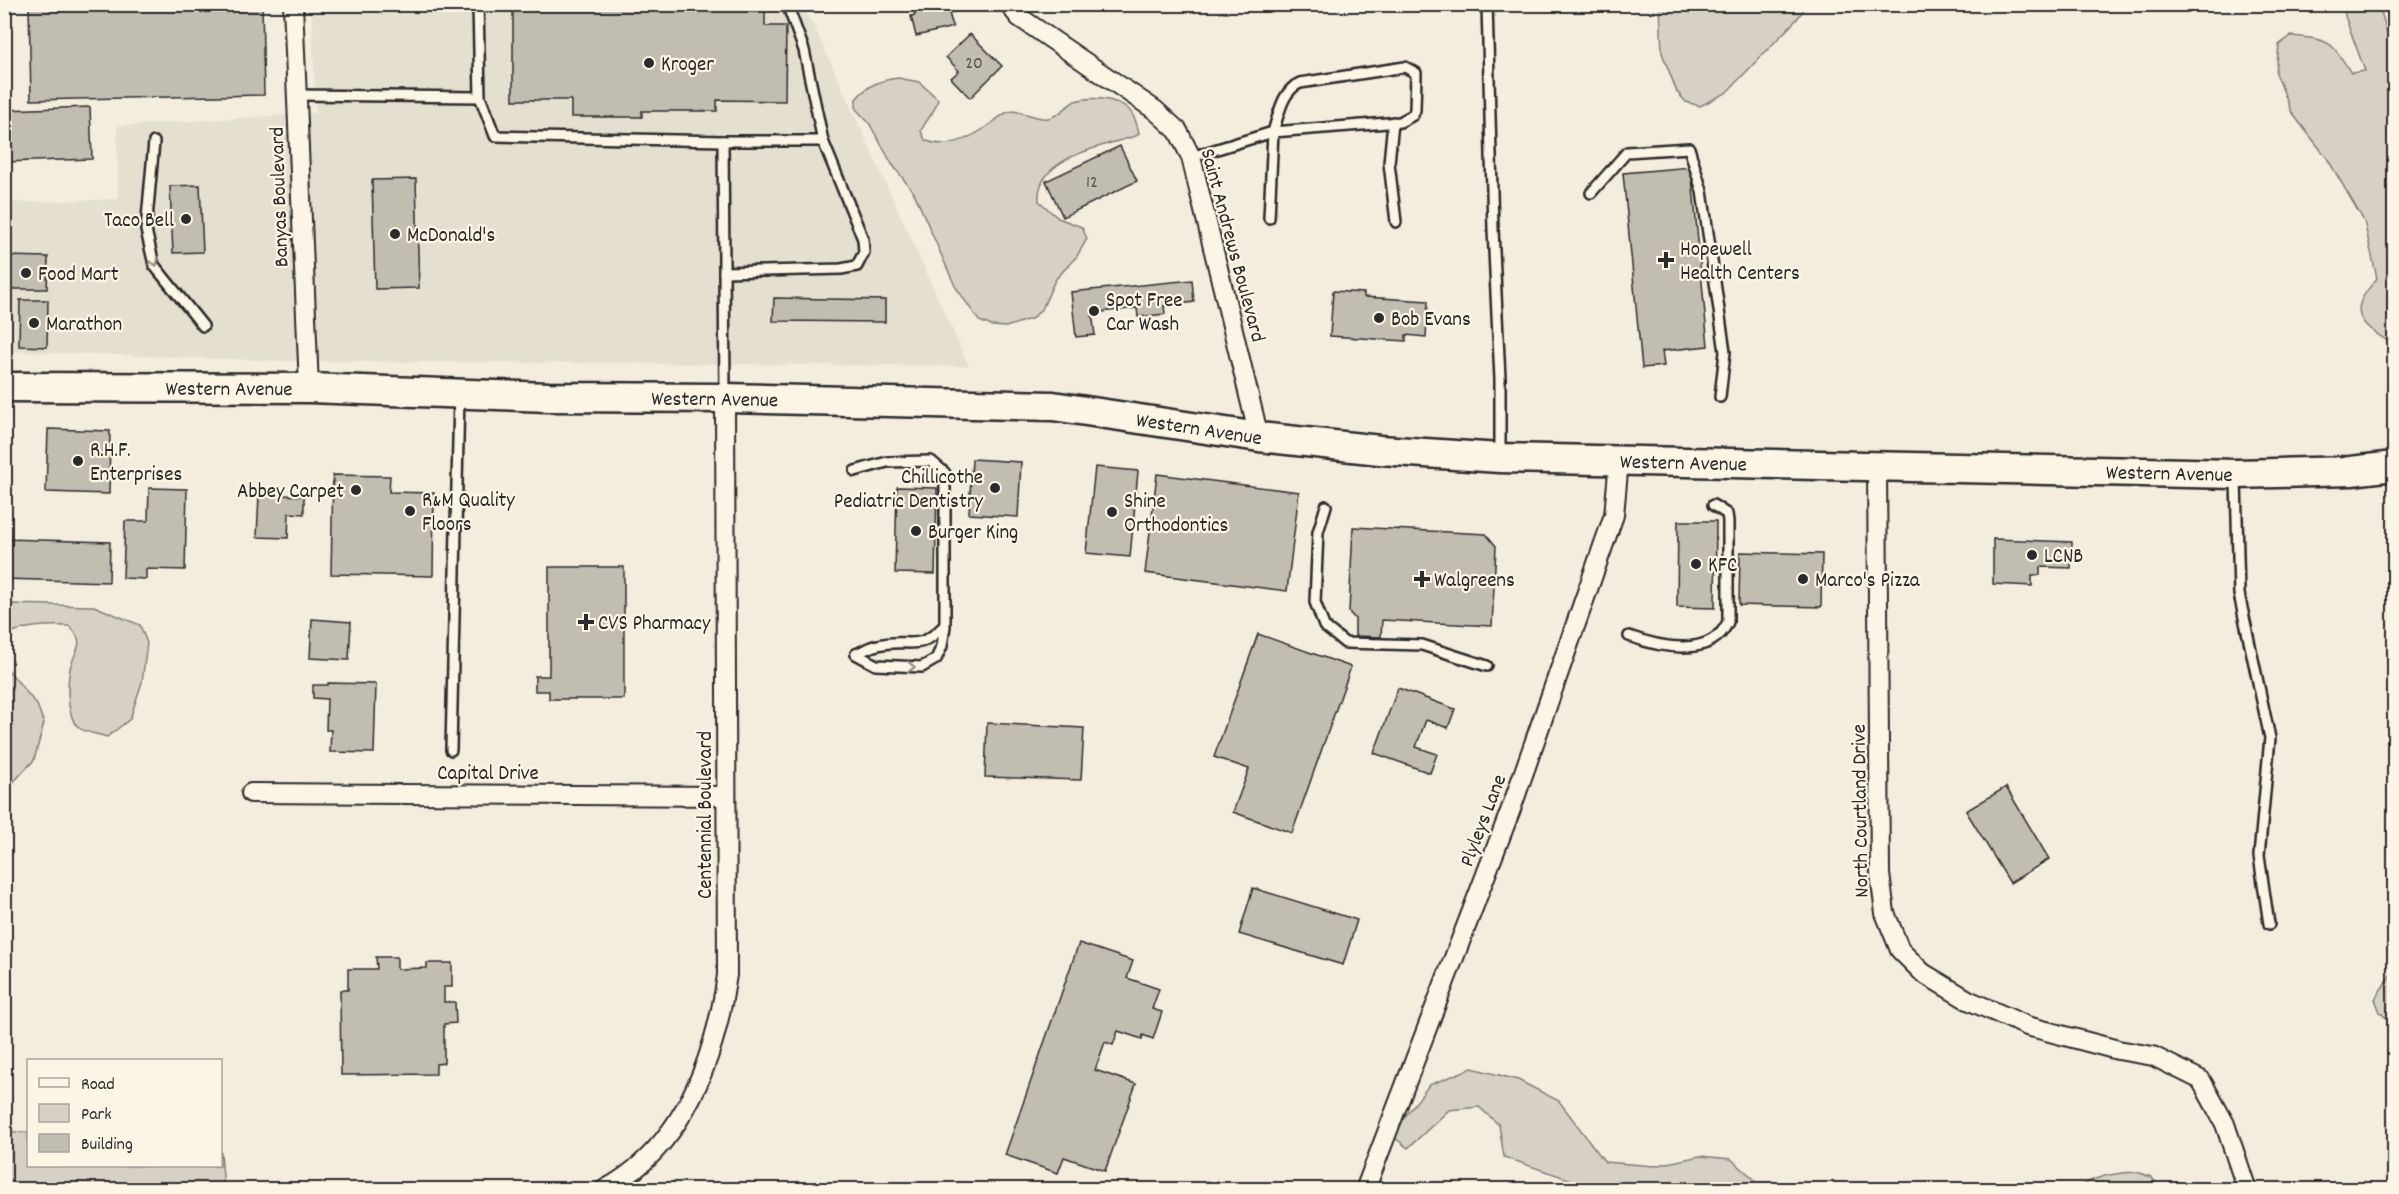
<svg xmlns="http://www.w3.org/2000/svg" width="2399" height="1194" font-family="Dekko,sans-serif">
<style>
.built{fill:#e5dfd0}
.green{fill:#d6d1c4;stroke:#807e78;stroke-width:1.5}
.building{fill:#c2bdb1;stroke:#2b2b2b;stroke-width:1.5}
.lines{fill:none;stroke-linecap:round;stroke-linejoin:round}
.service-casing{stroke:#2b2b2b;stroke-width:14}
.minor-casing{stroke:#2b2b2b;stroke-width:22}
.primary-casing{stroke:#2b2b2b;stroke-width:33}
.service{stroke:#fcf5e5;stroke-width:9}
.minor{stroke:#fcf5e5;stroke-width:18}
.primary{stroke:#fcf5e5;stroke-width:28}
.oneway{stroke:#949088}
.poi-dot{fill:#2b2b2b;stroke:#fcf5e5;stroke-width:2}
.labels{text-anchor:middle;stroke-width:4.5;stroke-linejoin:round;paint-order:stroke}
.number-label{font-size:18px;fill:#51504c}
.poi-label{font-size:21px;fill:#2b2b2b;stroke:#fcf5e5;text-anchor:start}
.street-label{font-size:21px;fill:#2b2b2b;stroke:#fcf5e5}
</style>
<rect width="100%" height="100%" fill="#f4edde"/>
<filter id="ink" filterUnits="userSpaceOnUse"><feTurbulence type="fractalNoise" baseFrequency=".0167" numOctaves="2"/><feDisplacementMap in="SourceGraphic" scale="12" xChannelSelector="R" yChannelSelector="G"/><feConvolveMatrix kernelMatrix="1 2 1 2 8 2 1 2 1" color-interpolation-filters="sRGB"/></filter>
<g filter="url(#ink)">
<path class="built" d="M311,5H800L813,24L969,366L282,361L5,351L4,203L118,199L117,126L316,113Z"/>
<g class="green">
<path d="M1660,5V4L1807,5L1797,19L1726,93L1700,106L1686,102L1677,92L1662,53Z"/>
<path d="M2344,5H2379L2394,55V342L2391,343C2377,334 2352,322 2361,301C2364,293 2372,285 2377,278L2364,221L2327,158L2292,113L2276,73L2279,45L2291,36C2330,40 2330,39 2351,73L2365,71L2345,16Z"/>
<path d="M898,78L919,82L938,99C936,112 926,119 921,131L925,140C946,150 971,138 989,125C995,121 1001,115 1008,112C1018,108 1035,120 1048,118C1060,116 1066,106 1075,101C1084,98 1094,98 1103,99C1126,103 1134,109 1139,133L1136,136C1104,146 1035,157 1039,201L1058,218L1082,227L1087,239L1077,256L1055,280L1043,307L1033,318L1006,327L992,326L979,321L955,286L914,193L892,164L869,123L856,109V99C868,85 880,80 898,78Z"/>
<path d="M8,604L94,606L140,625L147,643L142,682L130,719L107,737C99,734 86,733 79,728C66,717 67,684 70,669C74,650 88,644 69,626C46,625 25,626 5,635V605Z"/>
<path d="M5,666L37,705L44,723L34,760L5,791Z"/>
<path d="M2394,969V1022H2390L2380,1012L2375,999Z"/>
<path d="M1472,1068L1518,1080L1559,1101L1605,1162L1654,1166L1700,1156L1731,1159L1754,1179L1758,1189H1598L1504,1157L1499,1125L1479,1107L1449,1110L1408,1148L1391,1135L1429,1085Z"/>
<path d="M5,1131L28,1133V1166H220L221,1152L224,1189H5Z"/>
<path d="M2137,1172L2151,1177L2162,1189H2080L2081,1186C2098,1175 2117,1173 2137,1172Z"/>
</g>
<g class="building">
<path d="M29,4H262L264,95L31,100Z"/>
<path d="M513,4H765V26H786L785,101L717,100V111H642V117H571V100H513Z"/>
<path d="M912,4H965L966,9L949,13L953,27L916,36L911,16L915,15Z"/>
<path d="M970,34L1002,66L970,98L951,78L959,71L946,57Z"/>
<path d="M90,107L92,159L4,162V110Z"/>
<path d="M1120,146L1137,181L1063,217L1046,181Z"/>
<path d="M1691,167L1708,346L1662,351L1664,366L1642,368L1623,173Z"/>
<path d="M416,179L419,288L375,289L372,180Z"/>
<path d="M200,185L203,252L173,253L170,186Z"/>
<path d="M4,256L48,257L47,289H4Z"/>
<path d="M1192,280L1194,302L1164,306L1165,314L1138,317L1137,308L1092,313L1095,335L1076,337L1071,292Z"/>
<path d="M1333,291L1364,293V297L1428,301L1426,337L1406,335V341L1330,336Z"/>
<path d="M774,298L885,300V322L773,321Z"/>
<path d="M20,300H48L47,347L19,346Z"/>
<path d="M48,429L110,431L109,494L46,492Z"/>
<path d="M972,459L1021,462L1018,517L969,514Z"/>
<path d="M1095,467L1138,471L1130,557L1086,553Z"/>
<path d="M1157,474L1299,492L1287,591L1145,573Z"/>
<path d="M333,475L390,476L389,492L434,493L433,576L331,574Z"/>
<path d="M897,487L937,488L935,574L895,573Z"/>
<path d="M149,488L187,489L185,570L146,569V579L123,578L125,521H148Z"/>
<path d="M259,494L304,496V514L289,513L288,538L257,537Z"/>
<path d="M1678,521H1716L1715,608L1677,607Z"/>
<path d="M1353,527L1486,534L1496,546L1492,626L1382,620L1381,637L1355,636V619L1349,612Z"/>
<path d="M4,539L110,542L109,582L4,579Z"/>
<path d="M1993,539L2072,542L2071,568L2040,567V575H2032V586L1993,584Z"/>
<path d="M1740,552L1822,554L1821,607L1739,605Z"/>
<path d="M549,567H624V699H549V691H535V676H549Z"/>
<path d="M312,619L351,622L349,660L310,658Z"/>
<path d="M1258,634L1351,667L1292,833L1233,812L1249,769L1214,757Z"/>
<path d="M328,683L376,684L374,753L330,752L331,730H326L327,699L313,698V685H328Z"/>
<path d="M1398,688L1455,709L1448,728L1426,720L1416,747L1437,754L1430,773L1374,753Z"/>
<path d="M987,723L1084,728L1081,780L985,777Z"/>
<path d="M2006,787L2049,859L2010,883L1966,811Z"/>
<path d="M1253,888L1357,920L1343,965L1239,934Z"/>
<path d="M1079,943L1133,961L1127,978L1159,989L1152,1009L1162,1012L1153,1039L1143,1035L1142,1039L1118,1031L1113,1045L1105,1042L1095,1070L1136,1084L1105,1171L1064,1157L1058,1173L1005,1155Z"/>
<path d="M376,957H397V969L427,968V963H452V987H444V1002H455L456,1023L444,1024V1063L436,1064V1074L341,1075L340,990H348V969H377Z"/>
</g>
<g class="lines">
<defs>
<g id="service">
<path d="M478,4L480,97L495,136L723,141H823"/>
<path d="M1487,4L1493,229L1500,379V456"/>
<path d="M296,95L480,97"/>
<path d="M1393,122L1389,163L1396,222"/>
<path d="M723,141L725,394"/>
<path d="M154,142L146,230L154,265L203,326"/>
<path d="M1191,157L1273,132C1279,114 1282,91 1300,83L1405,67L1416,73L1415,110L1413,115L1400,122L1273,132L1269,218"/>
<path d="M1591,193L1627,152L1689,148L1702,191L1725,352L1720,397"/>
<path d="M724,272L841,269L857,266L864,252L863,239L823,141L804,50L787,4"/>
<path d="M855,471L887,462L931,461L945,473V626L942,646L936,659L922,667L876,665L856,654"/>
<path d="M2236,479L2239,594L2270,738L2259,856L2269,924"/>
<path d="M1326,506L1318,532L1315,602L1324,626L1345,643L1422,645L1487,666"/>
<path d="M1629,636C1659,647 1711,659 1728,622V521L1727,514L1713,505"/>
<path d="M856,654C863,651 871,646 878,645C909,637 916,654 944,626"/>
<path d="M451,750L459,396"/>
</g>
<g id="minor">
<path d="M293,4L309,388"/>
<path d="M1009,4L1019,17L1155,110L1178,131L1191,157L1259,437"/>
<path d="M1877,468L1880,874L1885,913L1900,950L1923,973L1968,1000L2027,1026L2118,1050L2153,1056L2201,1080L2225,1124L2247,1190"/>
<path d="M251,793L726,796"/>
<path d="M604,1190C684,1147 715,1059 727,975L725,398"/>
<path d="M1365,1190L1511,809L1614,515L1619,461"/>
</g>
<g id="primary">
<path id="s1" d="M4,387L309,388L549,397L725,398L1053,406L1259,437L1380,450L1500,458L2236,474L2351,471L2394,466"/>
</g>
</defs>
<use href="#service" class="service-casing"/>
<use href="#minor" class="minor-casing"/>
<use href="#primary" class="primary-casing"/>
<use href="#service" class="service"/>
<use href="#minor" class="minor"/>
<use href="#primary" class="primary"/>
</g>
<defs><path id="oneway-chevron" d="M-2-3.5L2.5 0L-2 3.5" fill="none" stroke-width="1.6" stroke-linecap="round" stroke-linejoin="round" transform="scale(1.5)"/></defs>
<g class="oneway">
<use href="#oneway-chevron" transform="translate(155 262) rotate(67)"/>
<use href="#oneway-chevron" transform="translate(911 667) rotate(2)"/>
</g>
</g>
<g class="poi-dot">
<circle cx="649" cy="63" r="6"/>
<circle cx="186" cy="219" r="6"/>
<circle cx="395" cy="234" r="6"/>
<path d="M1663 251h6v6h6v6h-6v6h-6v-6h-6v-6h6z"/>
<circle cx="26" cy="273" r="6"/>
<circle cx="1094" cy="311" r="6"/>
<circle cx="1379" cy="318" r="6"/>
<circle cx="34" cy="323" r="6"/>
<circle cx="78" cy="461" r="6"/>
<circle cx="995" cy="488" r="6"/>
<circle cx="356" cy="490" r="6"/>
<circle cx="410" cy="511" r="6"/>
<circle cx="1112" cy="512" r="6"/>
<circle cx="916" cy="531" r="6"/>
<circle cx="2032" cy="555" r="6"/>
<circle cx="1696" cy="564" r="6"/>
<path d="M1419 570h6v6h6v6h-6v6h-6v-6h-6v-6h6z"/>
<circle cx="1803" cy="579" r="6"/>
<path d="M583 613h6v6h6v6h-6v6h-6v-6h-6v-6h6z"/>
</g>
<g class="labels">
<g class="number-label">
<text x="974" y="68">20</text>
<text x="1092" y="187">12</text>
</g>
<g class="poi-label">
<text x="661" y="70">Kroger</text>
<text x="174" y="226" text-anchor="end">Taco Bell</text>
<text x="407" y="241">McDonald's</text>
<text x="1680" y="255">Hopewell<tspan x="1680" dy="24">Health Centers</tspan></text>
<text x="38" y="280">Food Mart</text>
<text x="1106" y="306">Spot Free<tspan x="1106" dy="24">Car Wash</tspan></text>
<text x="1391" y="325">Bob Evans</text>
<text x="46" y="330">Marathon</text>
<text x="90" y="456">R.H.F.<tspan x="90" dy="24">Enterprises</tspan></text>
<text x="983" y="483" text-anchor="end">Chillicothe<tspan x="983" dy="24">Pediatric Dentistry</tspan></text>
<text x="344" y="497" text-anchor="end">Abbey Carpet</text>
<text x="422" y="506">R&amp;M Quality<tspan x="422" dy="24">Floors</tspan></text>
<text x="1124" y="507">Shine<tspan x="1124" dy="24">Orthodontics</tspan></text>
<text x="928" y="538">Burger King</text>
<text x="2044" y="562">LCNB</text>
<text x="1708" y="571">KFC</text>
<text x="1434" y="586">Walgreens</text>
<text x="1815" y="586">Marco's Pizza</text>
<text x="598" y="629">CVS Pharmacy</text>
</g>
<g class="street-label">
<text transform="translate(278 197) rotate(-92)" y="7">Banyas Boulevard</text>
<text transform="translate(1234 245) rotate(75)" y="7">Saint Andrews Boulevard</text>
<text dy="7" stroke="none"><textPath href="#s1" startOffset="225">Western Avenue</textPath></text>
<text dy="7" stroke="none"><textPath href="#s1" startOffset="711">Western Avenue</textPath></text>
<text dy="7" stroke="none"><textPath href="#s1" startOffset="1197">Western Avenue</textPath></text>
<text dy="7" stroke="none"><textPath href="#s1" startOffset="1683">Western Avenue</textPath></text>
<text dy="7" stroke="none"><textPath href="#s1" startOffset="2169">Western Avenue</textPath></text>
<text x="488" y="779">Capital Drive</text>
<text transform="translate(1859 811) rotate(-91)" y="7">North Courtland Drive</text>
<text transform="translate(704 815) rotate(-90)" y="7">Centennial Boulevard</text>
<text transform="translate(1482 820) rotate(-69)" y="7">Plyleys Lane</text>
</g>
</g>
<rect width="2399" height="1194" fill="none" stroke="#fcf5e5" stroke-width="24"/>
<rect x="12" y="12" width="2375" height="1170" fill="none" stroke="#2b2b2b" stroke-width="2" filter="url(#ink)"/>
<rect x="27" y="1059" width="195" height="108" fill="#fcf5e5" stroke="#a8a49b" stroke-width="1.5"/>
<rect x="39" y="1078" width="30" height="9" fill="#fcf5e5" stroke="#a8a49b" stroke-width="1.5"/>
<text x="81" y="1089" font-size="18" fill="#2b2b2b">Road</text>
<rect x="39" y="1104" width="30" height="18" fill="#d6d1c4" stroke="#a8a49b" stroke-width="1.5"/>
<text x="81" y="1119" font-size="18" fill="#2b2b2b">Park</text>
<rect x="39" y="1134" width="30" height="18" fill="#c2bdb1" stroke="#a8a49b" stroke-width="1.5"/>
<text x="81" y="1149" font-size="18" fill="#2b2b2b">Building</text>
</svg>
